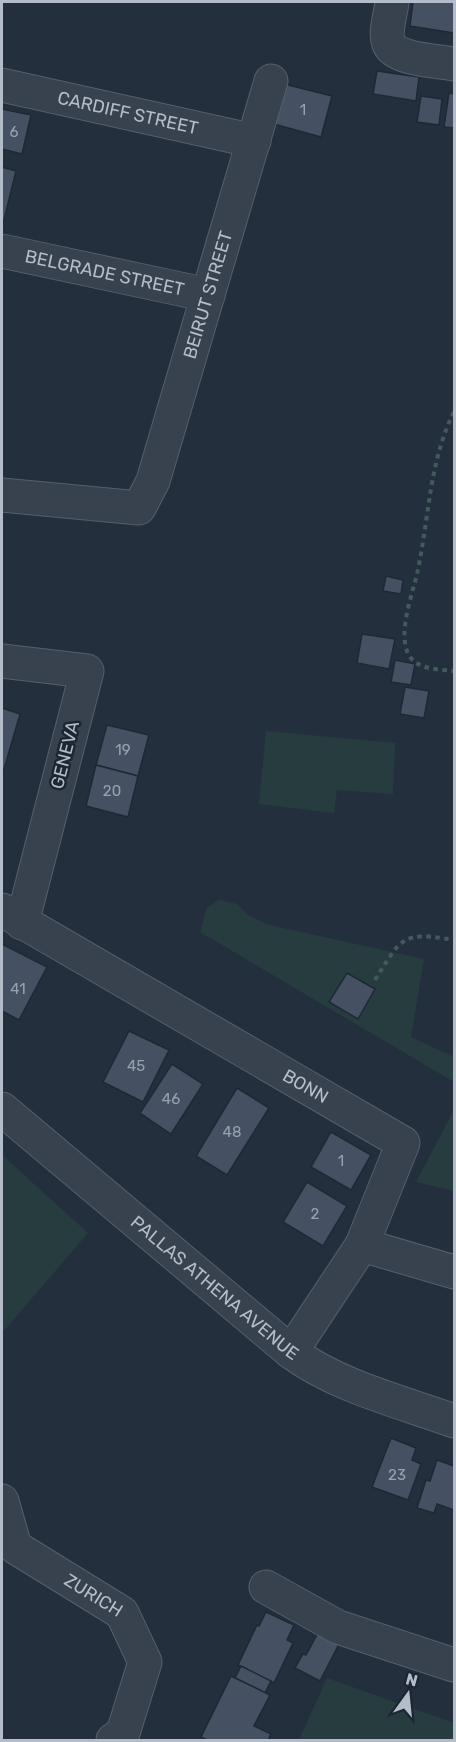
<svg xmlns="http://www.w3.org/2000/svg" width="456" height="1742" font-family="Rubik,sans-serif">
<style>
.green{fill:#263c3f}
.building{fill:#455162;stroke:#1f2835;stroke-width:1.5}
.lines{fill:none;stroke-linecap:round;stroke-linejoin:round}
.minor-casing{stroke:#565f6c;stroke-width:35}
.path{stroke:#44595c;stroke-width:4;stroke-dasharray:4.5 4.5;stroke-linecap:butt}
.minor{stroke:#38414e;stroke-width:33}
.labels{text-anchor:middle;stroke-width:5;stroke-linejoin:round;paint-order:stroke}
.number-label{font-size:15px;fill:#98a1af}
.street-label{font-size:18px;fill:#b4bcc9;stroke:#1d2633}
</style>
<rect width="100%" height="100%" fill="#242f3e"/>
<g class="green">
<path d="M266,731L395,743L393,794L337,790L334,813L259,804Z"/>
<path d="M220,900L237,904L248,915L269,925L424,959L411,1037L454,1057V1082L200,932L207,907Z"/>
<path d="M454,1110V1191L416,1182Z"/>
<path d="M2,1155L88,1233L2,1333Z"/>
<path d="M327,1678L454,1723V1740H299Z"/>
</g>
<g class="building">
<path d="M413,2H454V33L410,26Z"/>
<path d="M377,71L419,77L416,101L373,94Z"/>
<path d="M284,84L332,96L321,137L274,124Z"/>
<path d="M449,93L454,94V128L444,127Z"/>
<path d="M421,96L442,99L439,125L417,122Z"/>
<path d="M2,109L31,115L22,154L2,149Z"/>
<path d="M2,167L16,171L3,224L2,223Z"/>
<path d="M386,576L403,580L401,594L383,591Z"/>
<path d="M362,634L395,639L389,669L357,663Z"/>
<path d="M395,660L415,664L411,685L391,682Z"/>
<path d="M405,687L429,691L424,718L400,714Z"/>
<path d="M2,708L20,714L2,776Z"/>
<path d="M107,725L149,735L138,776L96,765Z"/>
<path d="M96,765L138,776L128,817L86,806Z"/>
<path d="M2,944L47,967L19,1020L2,1011Z"/>
<path d="M347,973L375,989L358,1019L329,1002Z"/>
<path d="M129,1031L169,1050L143,1102L103,1082Z"/>
<path d="M172,1064L203,1084L171,1134L140,1113Z"/>
<path d="M237,1088L269,1108L227,1175L196,1156Z"/>
<path d="M331,1132L371,1155L351,1190L311,1167Z"/>
<path d="M307,1182L347,1206L323,1246L283,1222Z"/>
<path d="M391,1438L416,1448L412,1460L421,1464L408,1500L372,1487Z"/>
<path d="M437,1460L454,1466V1510L437,1504L434,1513L417,1508L426,1480L430,1481Z"/>
<path d="M266,1612L294,1625L287,1640L293,1643L274,1683L238,1665L257,1625L259,1626Z"/>
<path d="M319,1631L340,1642L320,1681L295,1668L303,1654L306,1655Z"/>
<path d="M241,1666L271,1681L265,1693L235,1678Z"/>
<path d="M231,1676L270,1695L254,1726L271,1734L268,1740H207L201,1737Z"/>
</g>
<g class="lines">
<defs>
<g id="minor">
<path d="M392,2C391,13 384,33 389,44C396,60 439,61 454,64"/>
<path id="s1" d="M2,85L254,141"/>
<path id="s2" d="M2,251L208,295"/>
<path id="s3" d="M2,495L139,508L153,481L271,81"/>
<path d="M2,661L87,671L22,923"/>
<path id="s4" d="M2,910L403,1143L362,1245L291,1352"/>
<path id="s5" d="M2,1109L291,1352C339,1387 399,1401 454,1421"/>
<path d="M362,1245L454,1272"/>
<path id="s6" d="M2,1501L15,1547L122,1613L145,1662L123,1733L113,1740"/>
<path d="M266,1587L338,1627L454,1665"/>
</g>
</defs>
<use href="#minor" class="minor-casing"/>
<g class="path">
<path d="M454,412C429,461 429,520 417,574C412,595 399,630 407,651C414,670 437,669 454,671"/>
<path d="M375,980C402,937 402,931 454,940"/>
</g>
<use href="#minor" class="minor"/>
</g>
<g class="labels">
<g class="number-label">
<text x="303" y="115">1</text>
<text x="14" y="137">6</text>
<text x="123" y="755">19</text>
<text x="112" y="796">20</text>
<text x="18" y="994">41</text>
<text x="136" y="1071">45</text>
<text x="171" y="1104">46</text>
<text x="232" y="1137">48</text>
<text x="341" y="1166">1</text>
<text x="315" y="1219">2</text>
<text x="397" y="1480">23</text>
</g>
<g class="street-label">
<text dy="6" stroke="none"><textPath href="#s1" startOffset="129">CARDIFF STREET</textPath></text>
<text dy="6" stroke="none"><textPath href="#s2" startOffset="105">BELGRADE STREET</textPath></text>
<text dy="6" stroke="none"><textPath href="#s3" startOffset="362">BEIRUT STREET</textPath></text>
<text transform="translate(65 755) rotate(-76)" y="6">GENEVA</text>
<text dy="6" stroke="none"><textPath href="#s4" startOffset="351">BONN</textPath></text>
<text dy="6" stroke="none"><textPath href="#s5" startOffset="278">PALLAS ATHENA AVENUE</textPath></text>
<text dy="6" stroke="none"><textPath href="#s6" startOffset="140">ZURICH</textPath></text>
</g>
</g>
<rect width="456" height="1742" fill="none" stroke="#b4bcc9" stroke-width="6"/>
<g transform="translate(408 1694) rotate(15)" stroke="#1d2633" stroke-width="4.5" paint-order="stroke">
<path d="M0-4.5L10 22L0 15L-10 22Z" fill="#b4bcc9"/>
<text y="-9" font-size="16" font-weight="bold" text-anchor="middle" fill="#b4bcc9">N</text>
</g>
</svg>
